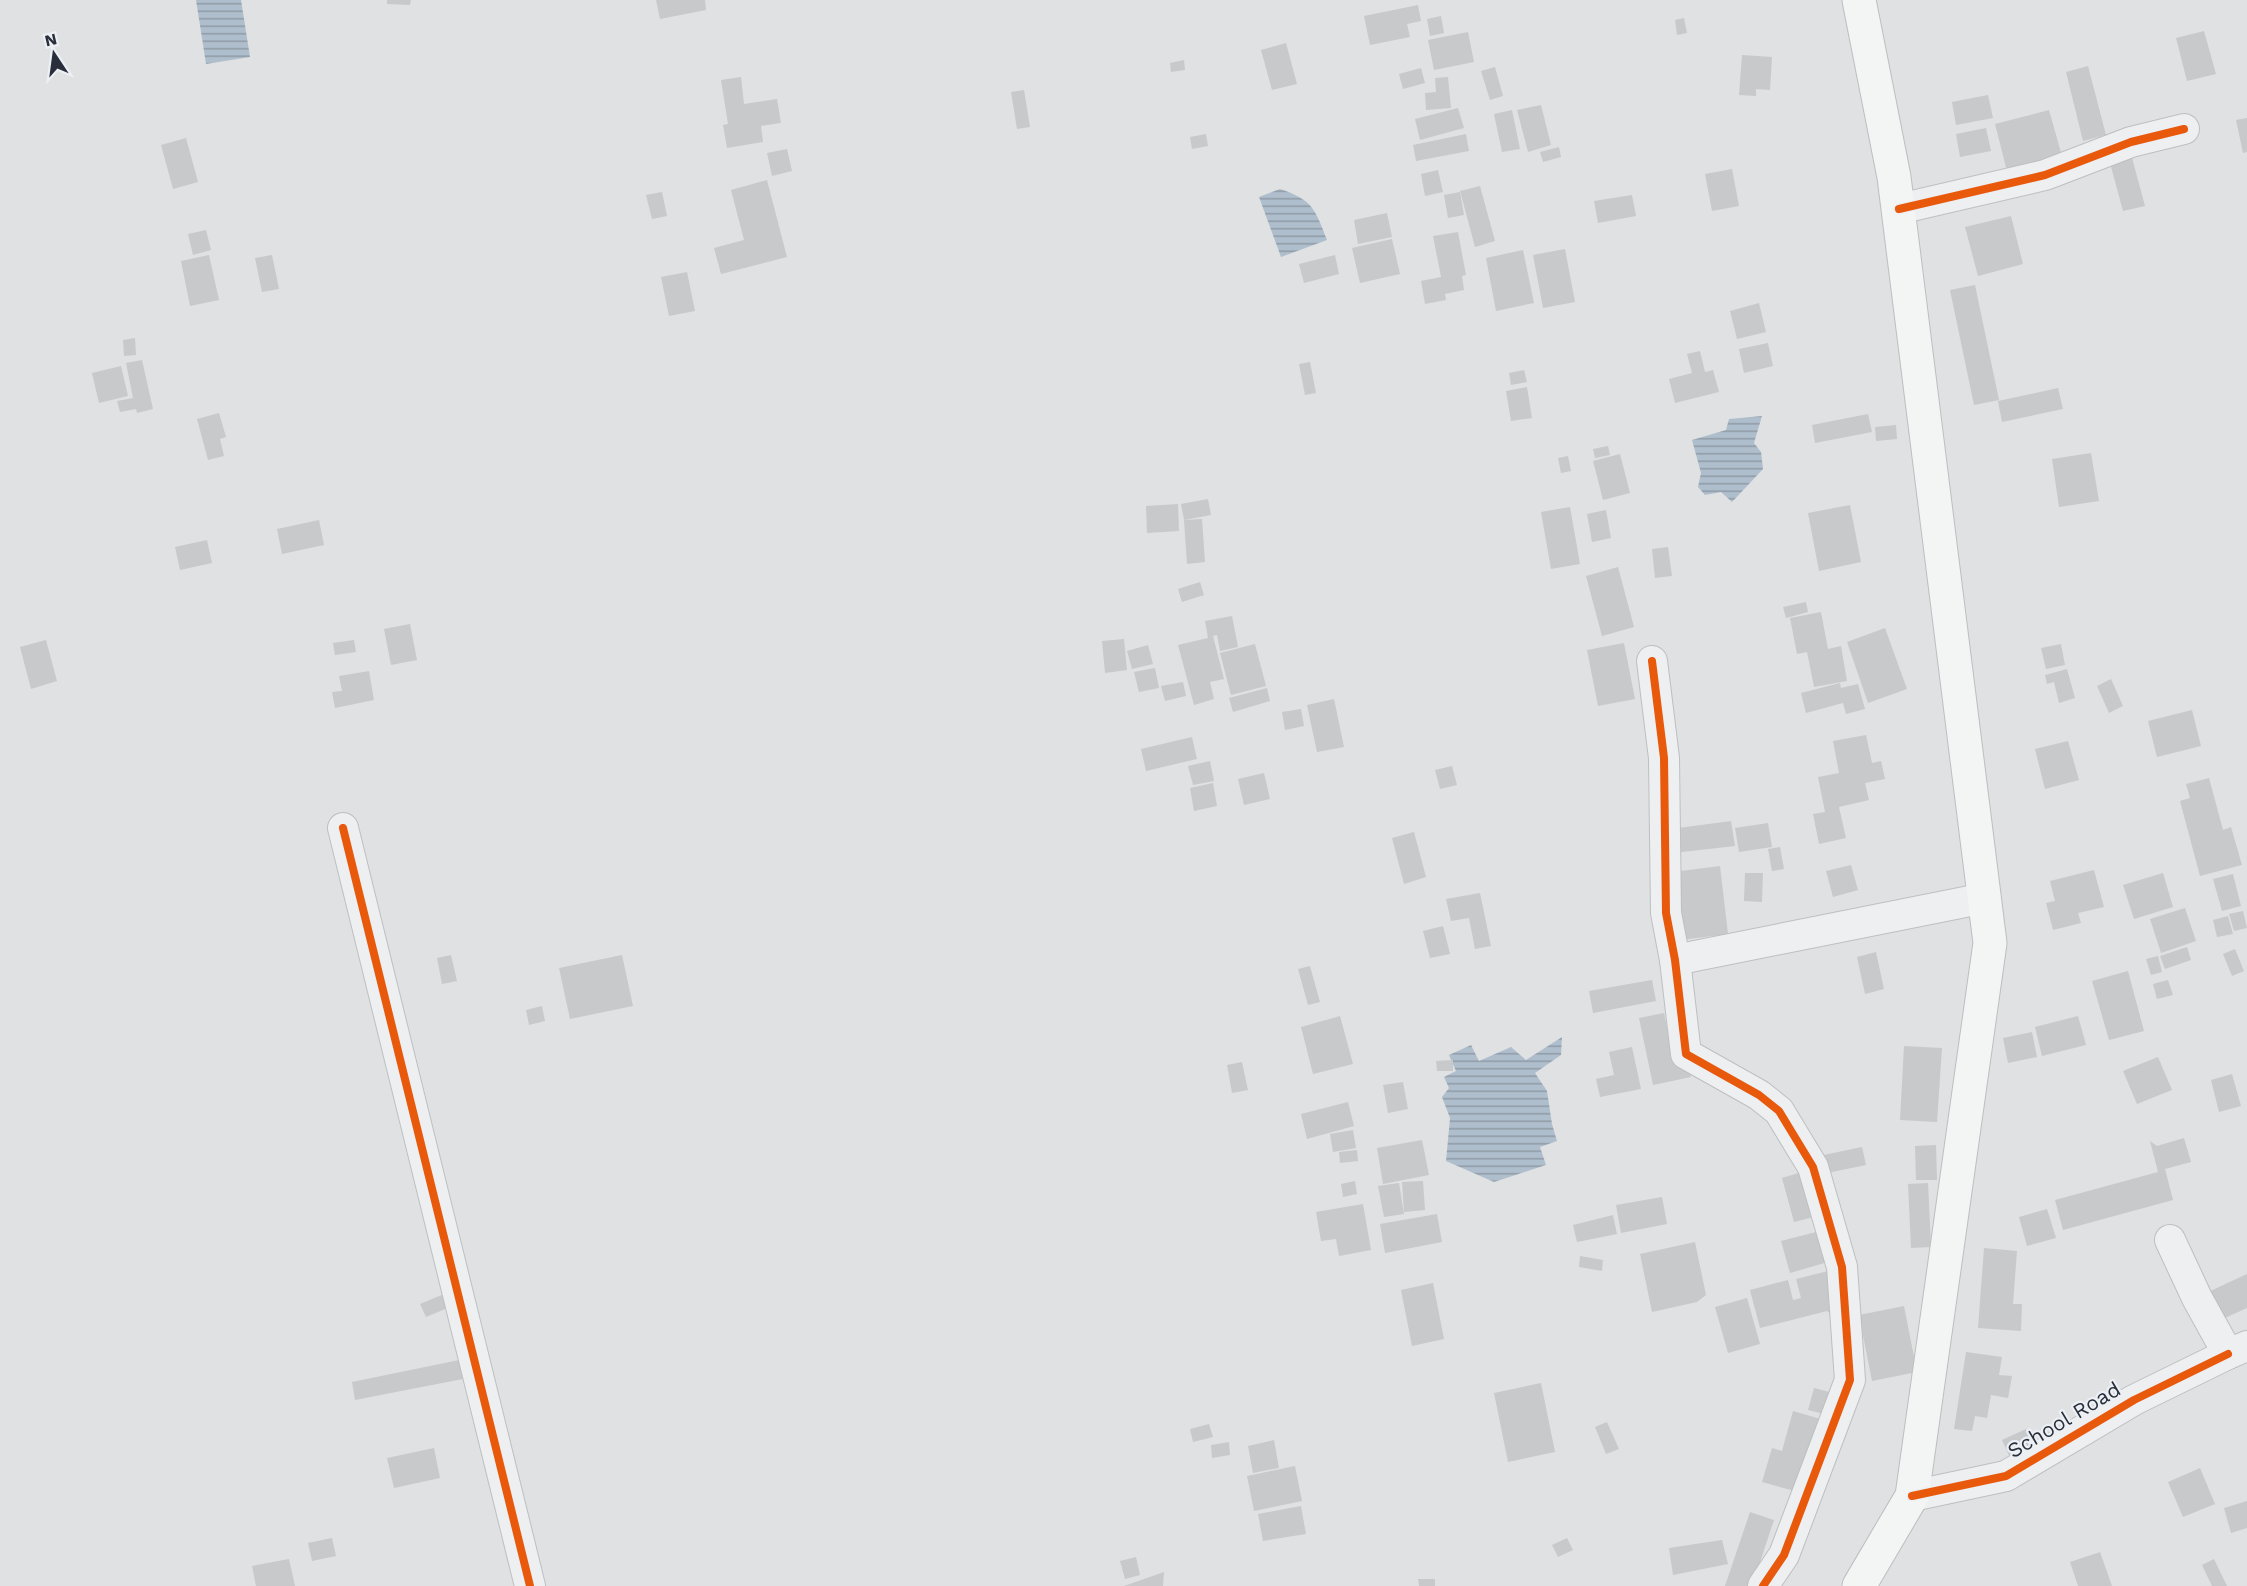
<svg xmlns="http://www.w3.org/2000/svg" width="2247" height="1586" font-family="'Work Sans',sans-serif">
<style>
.water{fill:url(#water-rules)}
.building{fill:#c7c9cb}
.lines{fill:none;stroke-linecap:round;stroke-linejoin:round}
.minor-casing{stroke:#bdbfc1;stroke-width:32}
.major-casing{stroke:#bcbec0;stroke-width:35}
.minor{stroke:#eeeff0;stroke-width:30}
.major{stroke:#f3f4f4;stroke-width:33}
.cycleway-casing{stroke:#eceff3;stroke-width:11}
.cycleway{stroke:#e8590c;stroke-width:8}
.labels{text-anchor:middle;stroke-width:4.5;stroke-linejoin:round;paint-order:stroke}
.street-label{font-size:21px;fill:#282f3a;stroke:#eceff3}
</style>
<defs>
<pattern id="water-rules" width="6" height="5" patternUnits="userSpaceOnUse" patternTransform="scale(1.5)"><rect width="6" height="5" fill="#afbecc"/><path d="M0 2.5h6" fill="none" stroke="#8e9ba7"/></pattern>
</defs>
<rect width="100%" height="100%" fill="#dfe1e3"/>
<g class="water">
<path d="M196,0H241L250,57L206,64Z"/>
<path d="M1280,189C1313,200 1315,209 1327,240L1281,257L1259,197Z"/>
<path d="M1762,416L1754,443L1761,452L1763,469L1732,502L1721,492L1705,495L1698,487L1701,473L1692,440L1726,430L1729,419Z"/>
<path d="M1562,1037L1561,1055L1535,1073L1547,1091L1552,1124L1557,1141L1540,1147L1546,1165L1494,1182L1446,1161L1450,1118L1442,1097L1449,1088L1444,1077L1456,1071L1449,1055L1471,1045L1479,1061L1511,1047L1526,1060Z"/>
</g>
<g class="building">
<path d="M387,0H411L410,5L387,4Z"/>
<path d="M656,0H705L706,10L660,19Z"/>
<path d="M1418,5L1421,21L1407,24L1410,37L1370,45L1364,16Z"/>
<path d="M1441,16L1444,33L1430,36L1427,19Z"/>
<path d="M1684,18L1687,33L1677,35L1675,20Z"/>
<path d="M2204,31L2216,74L2187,81L2176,38Z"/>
<path d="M1468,32L1474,62L1434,70L1428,40Z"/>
<path d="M1286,43L1297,84L1272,90L1261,50Z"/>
<path d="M1742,55L1772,57L1770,90L1756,89V96L1739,95Z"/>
<path d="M1184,60L1185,70L1171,72L1170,63Z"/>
<path d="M2088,66L2106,135L2083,141L2066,72Z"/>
<path d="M1495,67L1503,96L1490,100L1481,71Z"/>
<path d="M1421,68L1425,83L1403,89L1399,74Z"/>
<path d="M741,77L744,104L777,99L781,123L761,126L763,142L727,148L723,125L728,124L721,80Z"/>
<path d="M1448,77L1451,108L1426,110L1425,93L1436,92L1435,78Z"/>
<path d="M1024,90L1030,127L1017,129L1011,92Z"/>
<path d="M1988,95L1993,118L1956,125L1952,102Z"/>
<path d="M1541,105L1551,145L1528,152L1517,110Z"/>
<path d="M1458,108L1464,128L1420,140L1415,119Z"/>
<path d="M1512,110L1520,149L1502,152L1494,114Z"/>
<path d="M2049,110L2062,156L2007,171L1995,124Z"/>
<path d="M2247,118V152L2243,153L2236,120Z"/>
<path d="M1986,128L1991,151L1960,157L1956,134Z"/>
<path d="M1206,134L1208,146L1192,149L1190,137Z"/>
<path d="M1466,134L1469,151L1416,161L1413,145Z"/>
<path d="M186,138L198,182L173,189L161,145Z"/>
<path d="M2128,143L2145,206L2123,211L2106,148Z"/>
<path d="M1559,147L1561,157L1543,162L1540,152Z"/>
<path d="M787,149L792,171L772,176L767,153Z"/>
<path d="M1732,169L1739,206L1712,211L1705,174Z"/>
<path d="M1438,170L1443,192L1425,196L1421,174Z"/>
<path d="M767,180L787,257L721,274L714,248L744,240L731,190Z"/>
<path d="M1480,186L1495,241L1475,247L1460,191Z"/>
<path d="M662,192L667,216L652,219L646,195Z"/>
<path d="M1460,192L1464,215L1448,218L1444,195Z"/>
<path d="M1632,195L1636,216L1598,223L1594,201Z"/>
<path d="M1387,213L1392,237L1358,244L1354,220Z"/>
<path d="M2011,216L2023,264L1978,276L1965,227Z"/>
<path d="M206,230L211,250L193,255L188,234Z"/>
<path d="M1458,232L1466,275L1462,276L1464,290L1445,294L1446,300L1425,304L1421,281L1441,277L1433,236Z"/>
<path d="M1392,239L1400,274L1360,283L1352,248Z"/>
<path d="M1565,249L1575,302L1543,308L1533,255Z"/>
<path d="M1523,250L1534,303L1496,311L1486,258Z"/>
<path d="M209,255L219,300L190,306L181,261Z"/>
<path d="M272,255L279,289L262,292L255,258Z"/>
<path d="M1335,255L1339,274L1304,283L1299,264Z"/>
<path d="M687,272L695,311L669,316L661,277Z"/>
<path d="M1975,285L1999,400L1974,405L1950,290Z"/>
<path d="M1759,303L1766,332L1737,339L1730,311Z"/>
<path d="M135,338L136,355L124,356L123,340Z"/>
<path d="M1768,343L1773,366L1744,373L1739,349Z"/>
<path d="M1700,351L1705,372L1713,370L1719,392L1675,403L1669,379L1692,373L1687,354Z"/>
<path d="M142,360L153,409L137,413L136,409L120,412L117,401L133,398L126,363Z"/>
<path d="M1310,362L1316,393L1305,395L1299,364Z"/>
<path d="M121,366L128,396L99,403L92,373Z"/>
<path d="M1524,370L1527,382L1511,385L1509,373Z"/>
<path d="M1527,387L1532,418L1511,421L1506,391Z"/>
<path d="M2058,388L2063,409L2002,422L1998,401Z"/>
<path d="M219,413L226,437L220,439L224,456L208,460L197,419Z"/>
<path d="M1868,414L1872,432L1815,443L1812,425Z"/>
<path d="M1896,425L1897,439L1876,441L1875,427Z"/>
<path d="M1608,446L1610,455L1595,458L1593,449Z"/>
<path d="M2091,453L2099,501L2059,507L2052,459Z"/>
<path d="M1620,454L1630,493L1603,500L1593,461Z"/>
<path d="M1568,456L1571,471L1561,473L1558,458Z"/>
<path d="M1208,499L1211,515L1184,520L1181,504Z"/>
<path d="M1178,504L1179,531L1147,533L1146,506Z"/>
<path d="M1850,505L1861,562L1819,571L1808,513Z"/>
<path d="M1570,507L1580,564L1551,569L1541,512Z"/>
<path d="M1606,510L1611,538L1592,542L1587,514Z"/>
<path d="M1202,519L1205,562L1187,564L1184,520Z"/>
<path d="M319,520L324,545L282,554L277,529Z"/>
<path d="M207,540L212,563L180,570L175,547Z"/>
<path d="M1668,547L1672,576L1655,578L1652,549Z"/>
<path d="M1618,567L1634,627L1602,636L1586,576Z"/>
<path d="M1200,582L1204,595L1182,602L1178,589Z"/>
<path d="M1806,602L1808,612L1786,618L1783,607Z"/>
<path d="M1821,612L1828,649L1841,646L1847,681L1814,687L1807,652L1797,654L1790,618Z"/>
<path d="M1232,616L1238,647L1220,651L1217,635L1213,636L1224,679L1210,682L1214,699L1194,705L1178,645L1208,638L1205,621Z"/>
<path d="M410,624L417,660L391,665L384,629Z"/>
<path d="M1885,628L1907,689L1868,703L1847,642Z"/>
<path d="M1124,639L1127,670L1105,673L1102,641Z"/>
<path d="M46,640L57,681L31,689L20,647Z"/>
<path d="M354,640L356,652L335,655L333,643Z"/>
<path d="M1624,643L1635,699L1598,706L1587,650Z"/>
<path d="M1255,644L1266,686L1231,695L1220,653Z"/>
<path d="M2061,644L2065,665L2046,669L2041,648Z"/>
<path d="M1148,645L1153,664L1132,669L1127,651Z"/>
<path d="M1155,668L1159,688L1139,692L1134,672Z"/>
<path d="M2067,669L2075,698L2059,703L2054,682L2047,684L2045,675Z"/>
<path d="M369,671L374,700L335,708L332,692L342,691L339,676Z"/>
<path d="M2111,679L2123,706L2109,713L2097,686Z"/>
<path d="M1183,682L1186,696L1165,701L1161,686Z"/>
<path d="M1840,683L1841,688L1858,684L1865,709L1846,714L1843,703L1806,713L1801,693Z"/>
<path d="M1267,688L1270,701L1233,712L1229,698Z"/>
<path d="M1334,699L1344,747L1317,752L1307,705Z"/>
<path d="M1301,709L1304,726L1285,730L1282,712Z"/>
<path d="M2192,710L2201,746L2157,757L2148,721Z"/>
<path d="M1866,735L1872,763L1881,761L1885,779L1865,783L1869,800L1839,807L1846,838L1819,844L1813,814L1825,812L1818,777L1839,773L1833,741Z"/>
<path d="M1192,737L1197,759L1146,771L1141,749Z"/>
<path d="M2068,741L2079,780L2045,789L2035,749Z"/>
<path d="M1210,761L1214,781L1193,785L1188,766Z"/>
<path d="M1452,766L1457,785L1440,789L1435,770Z"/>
<path d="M1264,773L1270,799L1244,805L1238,779Z"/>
<path d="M2209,778L2223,830L2231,827L2242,865L2200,876L2180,801L2190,798L2186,784Z"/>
<path d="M1213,783L1217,806L1194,811L1190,788Z"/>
<path d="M1731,821L1735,846L1673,853L1671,829Z"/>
<path d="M1768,823L1772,847L1739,852L1735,828Z"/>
<path d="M1414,832L1426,877L1404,884L1392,838Z"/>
<path d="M1780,847L1784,869L1772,871L1768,849Z"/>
<path d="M1851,865L1858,890L1833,897L1826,871Z"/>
<path d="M1720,866L1728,934L1681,940L1673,872Z"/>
<path d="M2094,870L2104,907L2078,913L2081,923L2053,930L2046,903L2055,901L2050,881Z"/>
<path d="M1745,873H1763L1762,902L1744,901Z"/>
<path d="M2163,873L2173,907L2134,919L2123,885Z"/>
<path d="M2233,874L2241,906L2222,911L2213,879Z"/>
<path d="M1480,893L1491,946L1475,949L1469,918L1451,921L1446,899Z"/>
<path d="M2185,908L2196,941L2161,953L2150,919Z"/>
<path d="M2243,911L2247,928L2234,931L2229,914Z"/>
<path d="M2228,916L2233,934L2217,937L2213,920Z"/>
<path d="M1443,926L1450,954L1430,958L1423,931Z"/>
<path d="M2187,947L2191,960L2165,969L2160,956Z"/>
<path d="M2235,949L2244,971L2232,976L2223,954Z"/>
<path d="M1876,952L1884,989L1865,994L1857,957Z"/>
<path d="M451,955L457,981L442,984L437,958Z"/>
<path d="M622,955L633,1006L570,1019L559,968Z"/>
<path d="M2158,956L2162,972L2151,975L2146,959Z"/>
<path d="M1310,966L1320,1002L1308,1005L1298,969Z"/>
<path d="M2128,971L2144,1031L2109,1040L2092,981Z"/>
<path d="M1652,980L1656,1001L1593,1013L1589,991Z"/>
<path d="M2168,980L2173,995L2157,999L2153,984Z"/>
<path d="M542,1006L545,1021L529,1025L526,1010Z"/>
<path d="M1664,1013L1675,1066L1688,1064L1691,1077L1653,1085L1639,1018Z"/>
<path d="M1340,1016L1353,1064L1313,1074L1301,1027Z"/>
<path d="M2078,1016L2086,1045L2042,1056L2035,1027Z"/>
<path d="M2032,1032L2037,1057L2008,1063L2003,1038Z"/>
<path d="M1904,1046L1942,1048L1937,1122L1900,1120Z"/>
<path d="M1632,1047L1641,1089L1600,1097L1596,1079L1614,1075L1609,1052Z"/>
<path d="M2158,1057L2172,1090L2137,1104L2123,1071Z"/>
<path d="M1453,1060V1071H1437L1436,1061Z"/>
<path d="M1242,1062L1248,1090L1232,1093L1227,1065Z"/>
<path d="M2232,1074L2241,1106L2219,1112L2211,1080Z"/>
<path d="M1403,1082L1408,1109L1388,1113L1383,1085Z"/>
<path d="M1348,1102L1354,1126L1307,1139L1301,1114Z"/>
<path d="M1353,1130L1356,1148L1333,1152L1330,1134Z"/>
<path d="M2184,1138L2191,1162L2165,1169L2173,1200L2063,1230L2055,1200L2158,1172L2150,1141L2157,1146Z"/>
<path d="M1422,1140L1429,1175L1383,1184L1377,1148Z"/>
<path d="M1936,1145L1937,1180H1916L1915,1146Z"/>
<path d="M1862,1147L1866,1165L1822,1174L1819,1156Z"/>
<path d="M1357,1150L1358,1161L1340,1163L1339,1152Z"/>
<path d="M1805,1171L1818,1216L1794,1222L1782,1178Z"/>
<path d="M1355,1181L1357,1194L1343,1197L1341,1184Z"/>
<path d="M1423,1181L1425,1210L1404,1212L1402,1182Z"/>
<path d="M1399,1183L1404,1214L1384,1217L1378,1186Z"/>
<path d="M1928,1183L1931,1247L1911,1248L1908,1184Z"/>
<path d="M1662,1197L1667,1224L1621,1233L1616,1205Z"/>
<path d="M1363,1204L1371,1250L1339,1256L1336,1239L1321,1241L1316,1212Z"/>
<path d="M2047,1209L2056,1238L2027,1246L2019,1217Z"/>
<path d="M1437,1214L1442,1242L1385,1253L1380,1224Z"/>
<path d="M1613,1215L1617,1234L1577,1242L1573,1225Z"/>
<path d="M1820,1231L1828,1262L1790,1273L1781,1241Z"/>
<path d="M1695,1242L1706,1295L1697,1302L1652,1312L1640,1254Z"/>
<path d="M1984,1248L2017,1251L2013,1304H2022L2021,1331L1978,1328Z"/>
<path d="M1580,1256L1603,1260L1602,1271L1579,1267Z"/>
<path d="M1832,1270L1831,1314L1827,1311L1760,1328L1750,1290L1788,1280L1793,1300L1801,1298L1796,1279Z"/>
<path d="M2247,1274V1308L2218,1321L2206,1293Z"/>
<path d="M1433,1283L1444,1339L1412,1346L1401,1290Z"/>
<path d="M444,1294L450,1307L426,1317L420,1304Z"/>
<path d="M1747,1298L1760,1344L1728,1353L1715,1307Z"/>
<path d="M1904,1306L1917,1372L1872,1381L1859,1315Z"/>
<path d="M1966,1352L2002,1357L1999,1375L2012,1376L2008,1398L1991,1395L1987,1418L1975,1416L1972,1431L1954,1429Z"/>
<path d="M464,1359L468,1378L355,1400L352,1382Z"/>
<path d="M1541,1383L1555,1452L1508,1462L1494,1393Z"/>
<path d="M1814,1388L1837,1394L1832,1416L1808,1410Z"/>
<path d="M1793,1411L1824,1420L1802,1493L1762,1482L1772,1448L1782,1451Z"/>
<path d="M1607,1422L1619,1449L1606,1454L1595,1427Z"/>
<path d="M1209,1424L1213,1437L1193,1442L1190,1429Z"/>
<path d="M2026,1429L2035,1450L2011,1460L2002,1440Z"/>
<path d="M1274,1440L1279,1468L1253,1473L1248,1446Z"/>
<path d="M1229,1442L1230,1455L1212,1458L1211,1445Z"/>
<path d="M434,1448L440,1478L394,1488L387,1458Z"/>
<path d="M1295,1466L1302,1501L1254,1511L1247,1476Z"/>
<path d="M2200,1468L2215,1504L2183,1517L2168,1482Z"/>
<path d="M2247,1501V1528L2231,1533L2224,1508Z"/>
<path d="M1301,1506L1306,1534L1263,1541L1258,1514Z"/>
<path d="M1750,1512L1774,1520L1752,1586H1725Z"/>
<path d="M332,1538L336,1556L312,1561L308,1543Z"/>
<path d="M1567,1538L1573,1550L1558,1557L1552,1545Z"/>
<path d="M1722,1540L1728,1564L1673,1575L1669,1548Z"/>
<path d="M2100,1552L2112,1586H2078L2070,1562Z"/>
<path d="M1136,1557L1140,1575L1125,1579L1120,1561Z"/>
<path d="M289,1559L295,1586H256L252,1566Z"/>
<path d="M2214,1559L2227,1586H2212L2202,1565Z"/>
<path d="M1164,1572L1163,1586H1124Z"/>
<path d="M1418,1579H1435V1586H1419Z"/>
</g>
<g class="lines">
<defs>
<g id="minor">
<path d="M1899,209L2045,175L2131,142L2184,129"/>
<path d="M1652,661L1664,758L1666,913L1675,960L1686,1054L1759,1095L1779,1111L1813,1167L1842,1267L1850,1380L1784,1555L1763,1586"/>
<path d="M343,828L530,1586"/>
<path d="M1675,960L1985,898"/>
<path d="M2170,1240L2197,1298L2228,1354L2247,1346"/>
<path d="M1912,1496L2006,1476L2134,1400L2228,1354"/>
</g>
<path id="major" d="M1859,0L1894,177L1990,943L1912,1496L1859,1586"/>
</defs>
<use href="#minor" class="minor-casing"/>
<use href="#major" class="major-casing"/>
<use href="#minor" class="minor"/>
<use href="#major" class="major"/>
<defs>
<g id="cycleway">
<path d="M1899,209L2045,175L2131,142L2184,129"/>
<path d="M1652,661L1664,758L1666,913L1675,960L1686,1054L1759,1095L1779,1111L1813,1167L1842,1267L1850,1380L1784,1555L1763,1586"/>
<path d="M343,828L530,1586"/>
<path d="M1912,1496L2006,1476L2134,1400L2228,1354"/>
</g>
</defs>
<use href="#cycleway" class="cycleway-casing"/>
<use href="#cycleway" class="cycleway"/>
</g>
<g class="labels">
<g class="street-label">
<text transform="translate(2064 1420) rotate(-31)" y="7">School Road</text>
</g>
</g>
<g transform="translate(54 54) rotate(347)" stroke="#eceff3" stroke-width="4.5" paint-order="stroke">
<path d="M0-4.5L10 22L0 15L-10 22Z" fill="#282f3a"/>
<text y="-9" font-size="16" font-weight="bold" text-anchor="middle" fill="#282f3a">N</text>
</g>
</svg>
